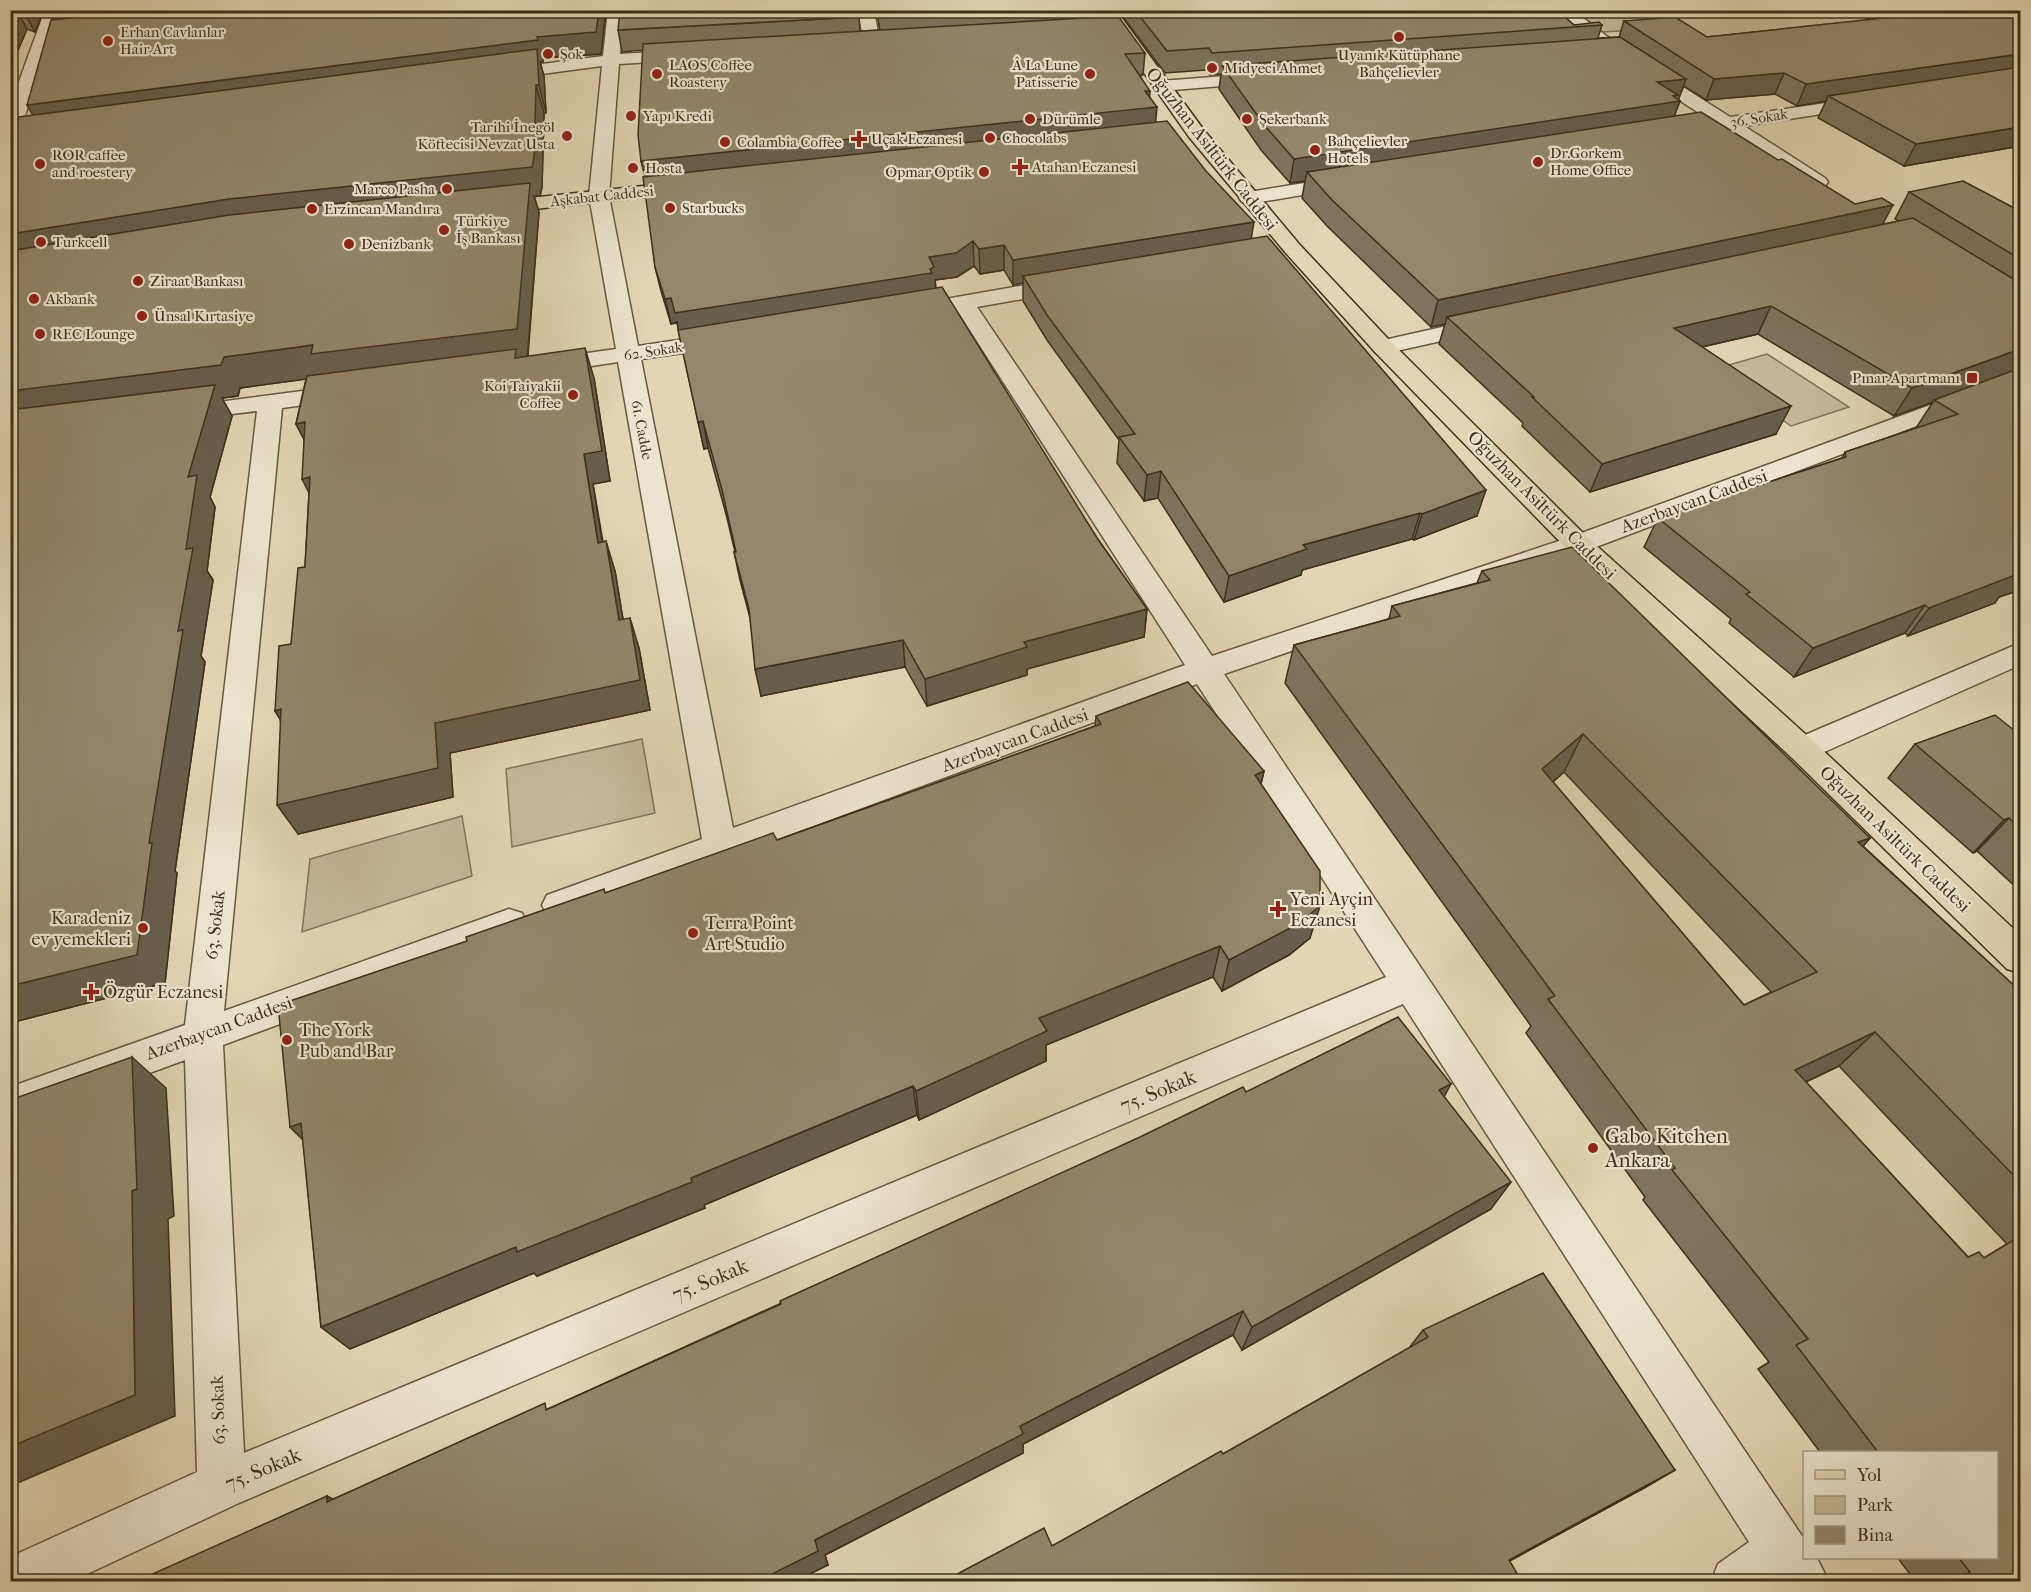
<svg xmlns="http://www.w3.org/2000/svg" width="2031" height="1592" font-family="'IM FELL French Canon',serif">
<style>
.green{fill:#c6b99a;stroke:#82745a;stroke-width:1.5}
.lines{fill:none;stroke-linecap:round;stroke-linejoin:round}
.minor-casing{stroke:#675941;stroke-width:3}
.major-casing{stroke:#3e301b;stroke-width:3}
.minor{fill:#ece4ce;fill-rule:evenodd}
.major{fill:#e2d5b4;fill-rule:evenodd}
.wall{fill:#7e735c;stroke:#3e301b;stroke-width:1.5;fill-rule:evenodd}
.shaded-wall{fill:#675e4b;stroke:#3e301b;stroke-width:1.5}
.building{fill:#93866b;stroke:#3e301b;stroke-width:1.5;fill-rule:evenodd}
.poi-dot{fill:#8f2418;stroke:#ece4ce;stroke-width:2}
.labels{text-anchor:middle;stroke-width:4.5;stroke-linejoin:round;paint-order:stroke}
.far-poi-label{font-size:15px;fill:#3e301b;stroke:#ece4ce;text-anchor:start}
.far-street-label{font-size:15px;fill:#3e301b;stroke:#ece4ce}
.street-label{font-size:18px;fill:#3e301b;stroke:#ece4ce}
.poi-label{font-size:18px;fill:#3e301b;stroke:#ece4ce;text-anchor:start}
.near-street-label{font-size:21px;fill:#3e301b;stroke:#ece4ce}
.near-poi-label{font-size:21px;fill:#3e301b;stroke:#ece4ce;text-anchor:start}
</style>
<rect width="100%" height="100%" fill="#e2d5b4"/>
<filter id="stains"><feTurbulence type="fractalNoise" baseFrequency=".00333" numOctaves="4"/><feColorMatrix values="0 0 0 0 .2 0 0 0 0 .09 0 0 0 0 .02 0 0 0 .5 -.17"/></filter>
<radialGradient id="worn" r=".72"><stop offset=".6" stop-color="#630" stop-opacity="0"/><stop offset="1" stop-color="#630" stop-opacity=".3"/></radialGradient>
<g class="green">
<path d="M2020,10V16L1711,55L1666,28L1603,32L1574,11Z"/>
<path d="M1767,354L1849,407L1791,426L1711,370Z"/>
<path d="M642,739L655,813L512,847L506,769Z"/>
<path d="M462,816L472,876L302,932L310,859Z"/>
</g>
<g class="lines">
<defs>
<g id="minor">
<path d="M45,10H61L19,133L17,137L10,138V106Z"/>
<path d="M608,10H624L620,54L687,50L695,55L687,60L619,64L609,196L638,346L725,333L733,335L736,340L733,345L725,347L641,359L733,828L1185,665L957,310L942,313L934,311L931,306L934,301L1066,278L1074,280L1077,285L1074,290L977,307L1212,656L1568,538L2020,372V387L1588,550L1224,674L1804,1539V1558H1817L1829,1582H1711L1718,1564L1749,1542L1403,1004L239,1503L70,1582H10V1557L197,1472L185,1060L10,1124V1087L185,1025L257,411L182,420L173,418L170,413L173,408L348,385L357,387L360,392L357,397L348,399L282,408L224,1011L509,909L522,913L527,924L522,935L223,1045L244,1453L1386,977L1197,684L573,915L560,920L547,915L542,905L547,895L702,839L618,362L545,373L537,371L533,366L537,361L545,359L616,349L589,196L602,66L497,80L491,79L488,75L491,71L497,70L603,56Z"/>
<path d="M858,10H874L880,44L878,47H866L864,44Z"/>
<path d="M1554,10H1573L1622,48L1730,117L1867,97L1873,98L1876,102L1873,106L1867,107L1744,126L1825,178L1828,182L1825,186H1811L1723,129L1675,137L1669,135L1666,131L1669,127L1710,120L1610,56Z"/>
<path d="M1264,73L1270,74L1273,78L1270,82L1161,91L1155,90L1152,86L1155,82L1161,81Z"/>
<path d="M1348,176L1355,178L1358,182L1355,186L1249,204L1242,202L1239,198L1242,194L1249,192Z"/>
<path d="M1487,317L1495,319L1498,324L1495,329L1383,354L1375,352L1371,347L1375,342Z"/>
<path d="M2020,643V665L1813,757L1802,761L1791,757L1786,749L1791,741Z"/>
</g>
<g id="major">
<path d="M1100,10H1116L1203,129L1299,244L1391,342L1588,538L1813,741L2020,935V973L2007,969L1791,757L1568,550L1375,352L1285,252L1189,137Z"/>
<path d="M690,181L697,183L700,187L697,191L491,214L484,212L481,208L484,204L491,202Z"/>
</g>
</defs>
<use href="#minor" class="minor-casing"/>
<use href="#major" class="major-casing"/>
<use href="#minor" class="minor"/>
<use href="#major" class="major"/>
</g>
<g class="wall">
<path d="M10,10H44L35,32L27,29L10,69Z"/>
<path d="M48,10H606L601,54L543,58V62H540L544,76L546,113H544L542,187L540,196H534L539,212L528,356L594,378L610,481L593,484L603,542L615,571L623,619L639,648L650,710L450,753L453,797L298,834L280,719L275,711L291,644L305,567L309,493L304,439L296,424L306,379L240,388L238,396L222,398L232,416L210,497L215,507L207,571L213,580L201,656L205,662L175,871L177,873L165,983L10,1023V147L33,115L53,19Z"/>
<path d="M876,10H1109V17L1145,53L1143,75H1140L1150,98L1155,122L1477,516L1414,540L1412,539L1302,570L1301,575L1224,602L1158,498L1144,501L1117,463L1119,440L1047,340L1023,301V283L1013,285L1004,270L980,274L974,266L957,277L935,280L936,288L1097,538L1147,609L1144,637L1027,669V675L927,706L905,667L761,696L750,618L740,580L734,552H735L727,518L708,448L704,449L677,323L671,324L661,291L655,267L645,176L641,161L643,50L622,52L618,30L859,17L860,31L880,30Z"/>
<path d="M1118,10H1557L1574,25H1602L1598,38L1619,37L1624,21L1707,37L1869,20L1856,10H2020V146L1904,166L1818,118L1826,101L1797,106L1775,94L1706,100L1684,86L1678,99L1680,101L1674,116L1883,224L1899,221L1895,219L1909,192L2020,211V590L1999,597L1995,603L1908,636L1905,633L1794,677L1729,623L1731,619L1644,547L1658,518L1842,458L1845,452L1916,428L1933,402L1894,416L1758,334L1702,347L1776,434L1590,492L1522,426L1523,423L1439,344L1445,324L1431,327L1327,226L1302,198L1305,181L1290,183L1261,150L1219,89L1221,74L1210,75L1206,70L1165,73Z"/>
<path d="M1482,571L1870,838L1863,846L2020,991V1581H1915L1897,1557H1996V1452H1820L1758,1369L1769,1362L1643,1200L1645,1197L1526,1033L1531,1026L1285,683L1294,645L1389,619L1392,606L1477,583ZM1564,772L1771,992L1744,1005L1553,782ZM1839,1066L2007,1244L1984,1258L1968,1257L1806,1082Z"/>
<path d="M1096,716L1264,771L1261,784L1310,938L1289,955L1222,991L1213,977L1046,1045V1061L919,1120L917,1115L704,1205L705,1208L537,1276L534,1273L350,1349L321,1327L303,1140L290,1127L467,941L605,893L777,840L1095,726Z"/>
<path d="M2020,735V891L1977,851L1973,853L1888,778L1915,744Z"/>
<path d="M1246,1092L1444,1097L1491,1209L1242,1350L1233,1335L1023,1444V1453L825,1555L828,1565L333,1499L550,1408Z"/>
<path d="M1423,1330L1675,1470L1644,1488L1509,1561L1052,1546L1223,1454L1409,1348Z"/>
</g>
<g class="shaded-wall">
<path d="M14,10H17L27,29L10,69V18Z"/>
<path d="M23,10H44L35,32Z"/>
<path d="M48,10H216L57,27Z"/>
<path d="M599,10H606L601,54L543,58V62H540L544,76L546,113L539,85L40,128L27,105L537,37Z"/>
<path d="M2020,54V72L1828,96L1826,101L1797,106L1806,84Z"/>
<path d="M1784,73L1775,94L1706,100L1714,79Z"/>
<path d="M1686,79L1678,101H1680L1671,125L1307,172L1305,181L1290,183L1294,159L1657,82Z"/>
<path d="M536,85L544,113L542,187L540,196H534L539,212L527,360L321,377L240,388L238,396L222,398L232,416L210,497L215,507L207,571L213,580L201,656L205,662L175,871L177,873L165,983L10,1023V986L149,843L10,425V391L224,357L313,345L517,329L10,267V234Z"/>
<path d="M1145,91H1150L1149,108L1157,107L1155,130L647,184L641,161Z"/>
<path d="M2020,127V146L1904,166L1916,144Z"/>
<path d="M1893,205L1879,231L1447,317L1445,324L1431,327L1438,300Z"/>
<path d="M1254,222L1250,246L1023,276V283L1013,285V260Z"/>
<path d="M973,241L974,266L957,277L935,280L936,291L680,338L677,322L671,324L665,299L929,257Z"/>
<path d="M1004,245V270L980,274L979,249Z"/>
<path d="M1771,306L1758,334L1662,356L1674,328Z"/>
<path d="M585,348L594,378L610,481L593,484L607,573L598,543L584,454Z"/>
<path d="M2020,349V370L1934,400L1933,402L1894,416L1912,388Z"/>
<path d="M1791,406L1776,434L1590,492L1602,464Z"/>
<path d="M703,421L708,448L704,449L698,422Z"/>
<path d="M305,422L311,453L296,424Z"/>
<path d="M1161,471L1158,498L1144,501L1147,475Z"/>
<path d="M310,477L317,509L302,479Z"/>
<path d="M1486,490L1477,516L1414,540L1422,514Z"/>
<path d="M1420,513L1412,539L1302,570L1301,575L1224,602L1229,576L1303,545Z"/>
<path d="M606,541L615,571L628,650L619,620Z"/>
<path d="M2020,569V590L1999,597L1995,603L1908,636L1929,608Z"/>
<path d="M1925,605L1905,633L1794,677L1813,648Z"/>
<path d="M1147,609L1144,637L1027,669V675L927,706L925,679L1024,642Z"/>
<path d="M630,618L639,648L650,710L450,753L453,797L298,834L277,805L435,723Z"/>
<path d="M903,640L905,667L761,696L755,669Z"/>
<path d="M281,709L294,740L275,711Z"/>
<path d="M1583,734L1564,772L1524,807L1542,769Z"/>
<path d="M1264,771L1256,805L1255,775Z"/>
<path d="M2009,818L1977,851L1973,853L2004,820Z"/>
<path d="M1870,838L1839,875L1858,842Z"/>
<path d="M1320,906L1310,938L1289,955L1222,991L1229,960Z"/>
<path d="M1220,946L1213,977L1046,1045V1061L919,1120L916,1091L1039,1018Z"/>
<path d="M1875,1032L1839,1066L1763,1102L1795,1070Z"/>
<path d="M132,1057L166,1088L174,1216L168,1219L175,1416L10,1486V1447L132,1191Z"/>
<path d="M1451,1084L1435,1114L1439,1090Z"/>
<path d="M913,1086L917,1115L704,1205L705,1208L537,1276L534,1273L350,1349L321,1327L516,1247L691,1178Z"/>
<path d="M301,1123L318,1154L290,1127Z"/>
<path d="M1511,1182L1491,1209L1242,1350L1252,1327Z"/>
<path d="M1243,1311L1233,1335L1023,1444V1453L825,1555L828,1565L796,1581H758L815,1540L1020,1426Z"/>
<path d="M1675,1470L1644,1488L1484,1575L1509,1560Z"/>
<path d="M327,1496L359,1513L327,1502Z"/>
</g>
<g class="building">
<path d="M10,10H14L10,18Z"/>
<path d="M142,10H599L596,32L537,37L538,40L27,105L51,20Z"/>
<path d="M620,10H858L859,17L618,30Z"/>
<path d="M878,10H982L879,15Z"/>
<path d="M1135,10H1557L1574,25L1599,22L1602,25L1212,53L1209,48L1167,51Z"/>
<path d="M1894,10H2020V54L1806,84L1784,73L1714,79L1624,21L1675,17L1707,37L1902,16Z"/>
<path d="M1118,16L1145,53L1125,54L1150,91H1145L1157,107L641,161L638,135L643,44Z"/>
<path d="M1620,37L1686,79L1657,82L1678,95L1673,96L1680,101L1294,159L1265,126L1222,66Z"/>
<path d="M537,49L539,85H536L534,158L532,167L229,199L10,234V147L19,117Z"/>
<path d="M2020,67V127L1916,144L1828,96Z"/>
<path d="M1701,112L1778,160L1782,159L1855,204L1882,198L1893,205L1438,300L1332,200L1307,172Z"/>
<path d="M1167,121L1206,171L1254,222L1013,260L1004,245L979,249L973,241L956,253L929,257L934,267L930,269L932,273L675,313L671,298L665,299L655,267L643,177Z"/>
<path d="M1963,181L2020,211V259L1909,192Z"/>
<path d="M530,183L517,329L311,354L313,345L224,357L221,365L10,391V251L229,215Z"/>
<path d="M1913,218L2020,283V349L1912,388L1771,306L1674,328L1791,406L1602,464L1532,397H1534L1447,317Z"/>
<path d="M1267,236L1486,490L1422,514L1420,513L1303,545L1307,549L1229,576L1161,471L1147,475L1119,437L1135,434L1047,315L1023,276Z"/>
<path d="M942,287L1097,538L1147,609L1024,642L1027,647L925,679L903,640L755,669L749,609L734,552H736L722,490L703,421L698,422L678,330Z"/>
<path d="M585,348L602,451L584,454L598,543L606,541L619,620L630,618L640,680L435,723L438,768L277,805L281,709L275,711L279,646L291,644L298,568L305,567L310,477L302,479L305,422L296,424L307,376L516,349L515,358Z"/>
<path d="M2020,368V569L2014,571L2018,574L1929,608L1925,605L1813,648L1746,594L1750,592L1658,518L1846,457L1845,452L1958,414L1934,400Z"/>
<path d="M215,385L188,477L197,475L186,549L193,548L178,631L183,630L149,843H152L137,955L10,986V410Z"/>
<path d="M1572,547L1870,838L1858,842L2020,991V1182L1875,1032L1795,1070L1968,1257L1979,1252L1984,1258L2020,1236V1581H1970L1965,1575L1970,1572L1958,1557H1996V1452H1878L1796,1345L1808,1339L1672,1170L1675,1168L1548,999L1555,996L1294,645L1400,616L1392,606L1490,580L1482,571ZM1583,734L1817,972L1744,1005L1542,769Z"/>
<path d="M1188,682L1264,771L1255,775L1320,871V906L1298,924L1229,960L1220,946L1039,1018L1047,1031L916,1091L913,1086L691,1178L692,1182L517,1252L516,1247L321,1327L301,1123L290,1127L278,1005L467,941L466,937L604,889L605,893L773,833L777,840L1101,724L1096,716Z"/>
<path d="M1995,715L2020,735V829L2009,818L2004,820L1915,744Z"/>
<path d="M1398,1017L1451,1084L1439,1090L1511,1182L1252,1327L1243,1311L1020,1426L1023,1434L815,1540L818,1551L758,1581H137L327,1496V1502L545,1403L546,1410L781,1304L780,1301L1140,1137L1243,1087L1246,1092Z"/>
<path d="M132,1057L137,1189L132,1191L135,1395L10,1447V1100Z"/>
<path d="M1543,1273L1675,1470L1509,1560L1521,1580L1519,1581H944L1044,1528L1052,1546L1221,1451L1223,1454L1428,1337L1423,1330Z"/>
</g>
<g class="poi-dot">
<circle cx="1399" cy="37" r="6"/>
<circle cx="108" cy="41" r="6"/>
<circle cx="548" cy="54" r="6"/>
<circle cx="1212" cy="68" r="6"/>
<circle cx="657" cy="74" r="6"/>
<circle cx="1090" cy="74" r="6"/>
<circle cx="631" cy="116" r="6"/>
<circle cx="1030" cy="119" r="6"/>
<circle cx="1247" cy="119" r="6"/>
<circle cx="567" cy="136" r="6"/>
<circle cx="990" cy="138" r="6"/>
<path d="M856 130h6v6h6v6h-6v6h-6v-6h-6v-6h6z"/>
<circle cx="725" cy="142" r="6"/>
<circle cx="1315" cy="150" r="6"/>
<circle cx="1538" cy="162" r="6"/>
<circle cx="40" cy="164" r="6"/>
<path d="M1017 158h6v6h6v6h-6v6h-6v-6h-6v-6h6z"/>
<circle cx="633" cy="168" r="6"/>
<circle cx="984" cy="172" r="6"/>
<circle cx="447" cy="189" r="6"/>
<circle cx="670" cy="208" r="6"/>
<circle cx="312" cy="209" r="6"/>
<circle cx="444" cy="230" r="6"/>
<circle cx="41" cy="242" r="6"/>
<circle cx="349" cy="244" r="6"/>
<circle cx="138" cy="281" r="6"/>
<circle cx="34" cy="299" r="6"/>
<circle cx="142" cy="316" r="6"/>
<circle cx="40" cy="334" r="6"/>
<rect x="1966" y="372" width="12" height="12" rx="3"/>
<circle cx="573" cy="395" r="6"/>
<path d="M1275 900h6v6h6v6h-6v6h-6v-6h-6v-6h6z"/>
<circle cx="143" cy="928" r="6"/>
<circle cx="693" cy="933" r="6"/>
<path d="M88 983h6v6h6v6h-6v6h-6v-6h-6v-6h6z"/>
<circle cx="287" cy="1040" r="6"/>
<circle cx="1593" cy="1148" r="6"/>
</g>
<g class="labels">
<g class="far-poi-label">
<text x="120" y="37">Erhan Cavlanlar<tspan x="120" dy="17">Hair Art</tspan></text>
<text x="560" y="59">Şok</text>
<text x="1399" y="60" text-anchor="middle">Uyanık Kütüphane<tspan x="1399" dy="17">Bahçelievler</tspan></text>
<text x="669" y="70">LAOS Coffee<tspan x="669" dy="17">Roastery</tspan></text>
<text x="1078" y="70" text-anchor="end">Â La Lune<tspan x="1078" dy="17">Patisserie</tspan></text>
<text x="1224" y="73">Midyeci Ahmet</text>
<text x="643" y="121">Yapı Kredi</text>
<text x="1042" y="124">Dürümle</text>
<text x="1259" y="124">Şekerbank</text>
<text x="555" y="132" text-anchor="end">Tarihi İnegöl<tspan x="555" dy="17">Köftecisi Nevzat Usta</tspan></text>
<text x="1002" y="143">Chocolabs</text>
<text x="871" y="144">Uçak Eczanesi</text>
<text x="1327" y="146">Bahçelievler<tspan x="1327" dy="17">Hotels</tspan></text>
<text x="737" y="147">Colambia Coffee</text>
<text x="1550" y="158">Dr.Gorkem<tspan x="1550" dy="17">Home Office</tspan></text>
<text x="52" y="160">ROR caffee<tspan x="52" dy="17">and roestery</tspan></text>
<text x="1032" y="172">Atahan Eczanesi</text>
<text x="645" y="173">Hosta</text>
<text x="972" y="177" text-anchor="end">Opmar Optik</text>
<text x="435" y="194" text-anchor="end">Marco Pasha</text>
<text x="682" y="213">Starbucks</text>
<text x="324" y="214">Erzincan Mandıra</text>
<text x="456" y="226">Türkiye<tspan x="456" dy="17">İş Bankası</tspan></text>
<text x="53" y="247">Turkcell</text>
<text x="361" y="249">Denizbank</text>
<text x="150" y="286">Ziraat Bankası</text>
<text x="46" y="304">Akbank</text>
<text x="154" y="321">Ünsal Kırtasiye</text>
<text x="52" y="339">REC Lounge</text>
<text x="1960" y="383" text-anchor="end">Pınar Apartmanı</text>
<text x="561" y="391" text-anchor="end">Koi Taiyakii<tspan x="561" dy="17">Coffee</tspan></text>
</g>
<g class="far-street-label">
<text transform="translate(1759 118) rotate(-9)" y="5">36. Sokak</text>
<text transform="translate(602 196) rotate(-6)" y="5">Aşkabat Caddesi</text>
<text transform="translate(653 351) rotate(-9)" y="5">62. Sokak</text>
<text transform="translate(642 430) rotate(79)" y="5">61. Cadde</text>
</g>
<g class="street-label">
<text transform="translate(1212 149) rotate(52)" y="6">Oğuzhan Asiltürk Caddesi</text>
<text transform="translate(1694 501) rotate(-20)" y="6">Azerbaycan Caddesi</text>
<text transform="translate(1542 505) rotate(45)" y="6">Oğuzhan Asiltürk Caddesi</text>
<text transform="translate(1015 740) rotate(-20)" y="6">Azerbaycan Caddesi</text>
<text transform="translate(1895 839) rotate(44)" y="6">Oğuzhan Asiltürk Caddesi</text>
<text transform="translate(215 925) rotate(-84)" y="6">63. Sokak</text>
<text transform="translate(219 1028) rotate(-20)" y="6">Azerbaycan Caddesi</text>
<text transform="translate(218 1410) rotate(-92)" y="6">63. Sokak</text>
</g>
<g class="poi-label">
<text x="1290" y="905">Yeni Ayçin<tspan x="1290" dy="21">Eczanesi</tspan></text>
<text x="131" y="924" text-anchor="end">Karadeniz<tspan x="131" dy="21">ev yemekleri</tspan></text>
<text x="705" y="929">Terra Point<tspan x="705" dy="21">Art Studio</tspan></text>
<text x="103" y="998">Özgür Eczanesi</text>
<text x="299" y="1036">The York<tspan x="299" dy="21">Pub and Bar</tspan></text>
</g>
<g class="near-street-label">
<text transform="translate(1158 1091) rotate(-23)" y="7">75. Sokak</text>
<text transform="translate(710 1280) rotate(-23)" y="7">75. Sokak</text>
<text transform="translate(263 1469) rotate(-23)" y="7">75. Sokak</text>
</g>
<g class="near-poi-label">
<text x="1605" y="1143">Gabo Kitchen<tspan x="1605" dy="24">Ankara</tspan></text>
</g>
</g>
<rect width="2031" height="1592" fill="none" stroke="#e2d5b4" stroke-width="36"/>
<rect x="12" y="12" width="2007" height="1568" fill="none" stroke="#3e301b" stroke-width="3"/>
<rect x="18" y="18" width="1995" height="1556" fill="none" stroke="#3e301b" stroke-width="1.5"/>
<rect x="1803" y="1451" width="195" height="108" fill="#ece4ce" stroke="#a69c86" stroke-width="1.5"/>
<rect x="1815" y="1470" width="30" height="9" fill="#e2d5b4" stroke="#a69c86" stroke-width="1.5"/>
<text x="1857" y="1481" font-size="18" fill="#3e301b">Yol</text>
<rect x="1815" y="1496" width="30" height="18" fill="#c6b99a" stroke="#a69c86" stroke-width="1.5"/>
<text x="1857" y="1511" font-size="18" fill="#3e301b">Park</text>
<rect x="1815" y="1526" width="30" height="18" fill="#93866b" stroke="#a69c86" stroke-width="1.5"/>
<text x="1857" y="1541" font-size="18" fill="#3e301b">Bina</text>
<rect width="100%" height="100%" filter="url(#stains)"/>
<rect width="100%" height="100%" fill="url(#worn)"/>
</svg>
